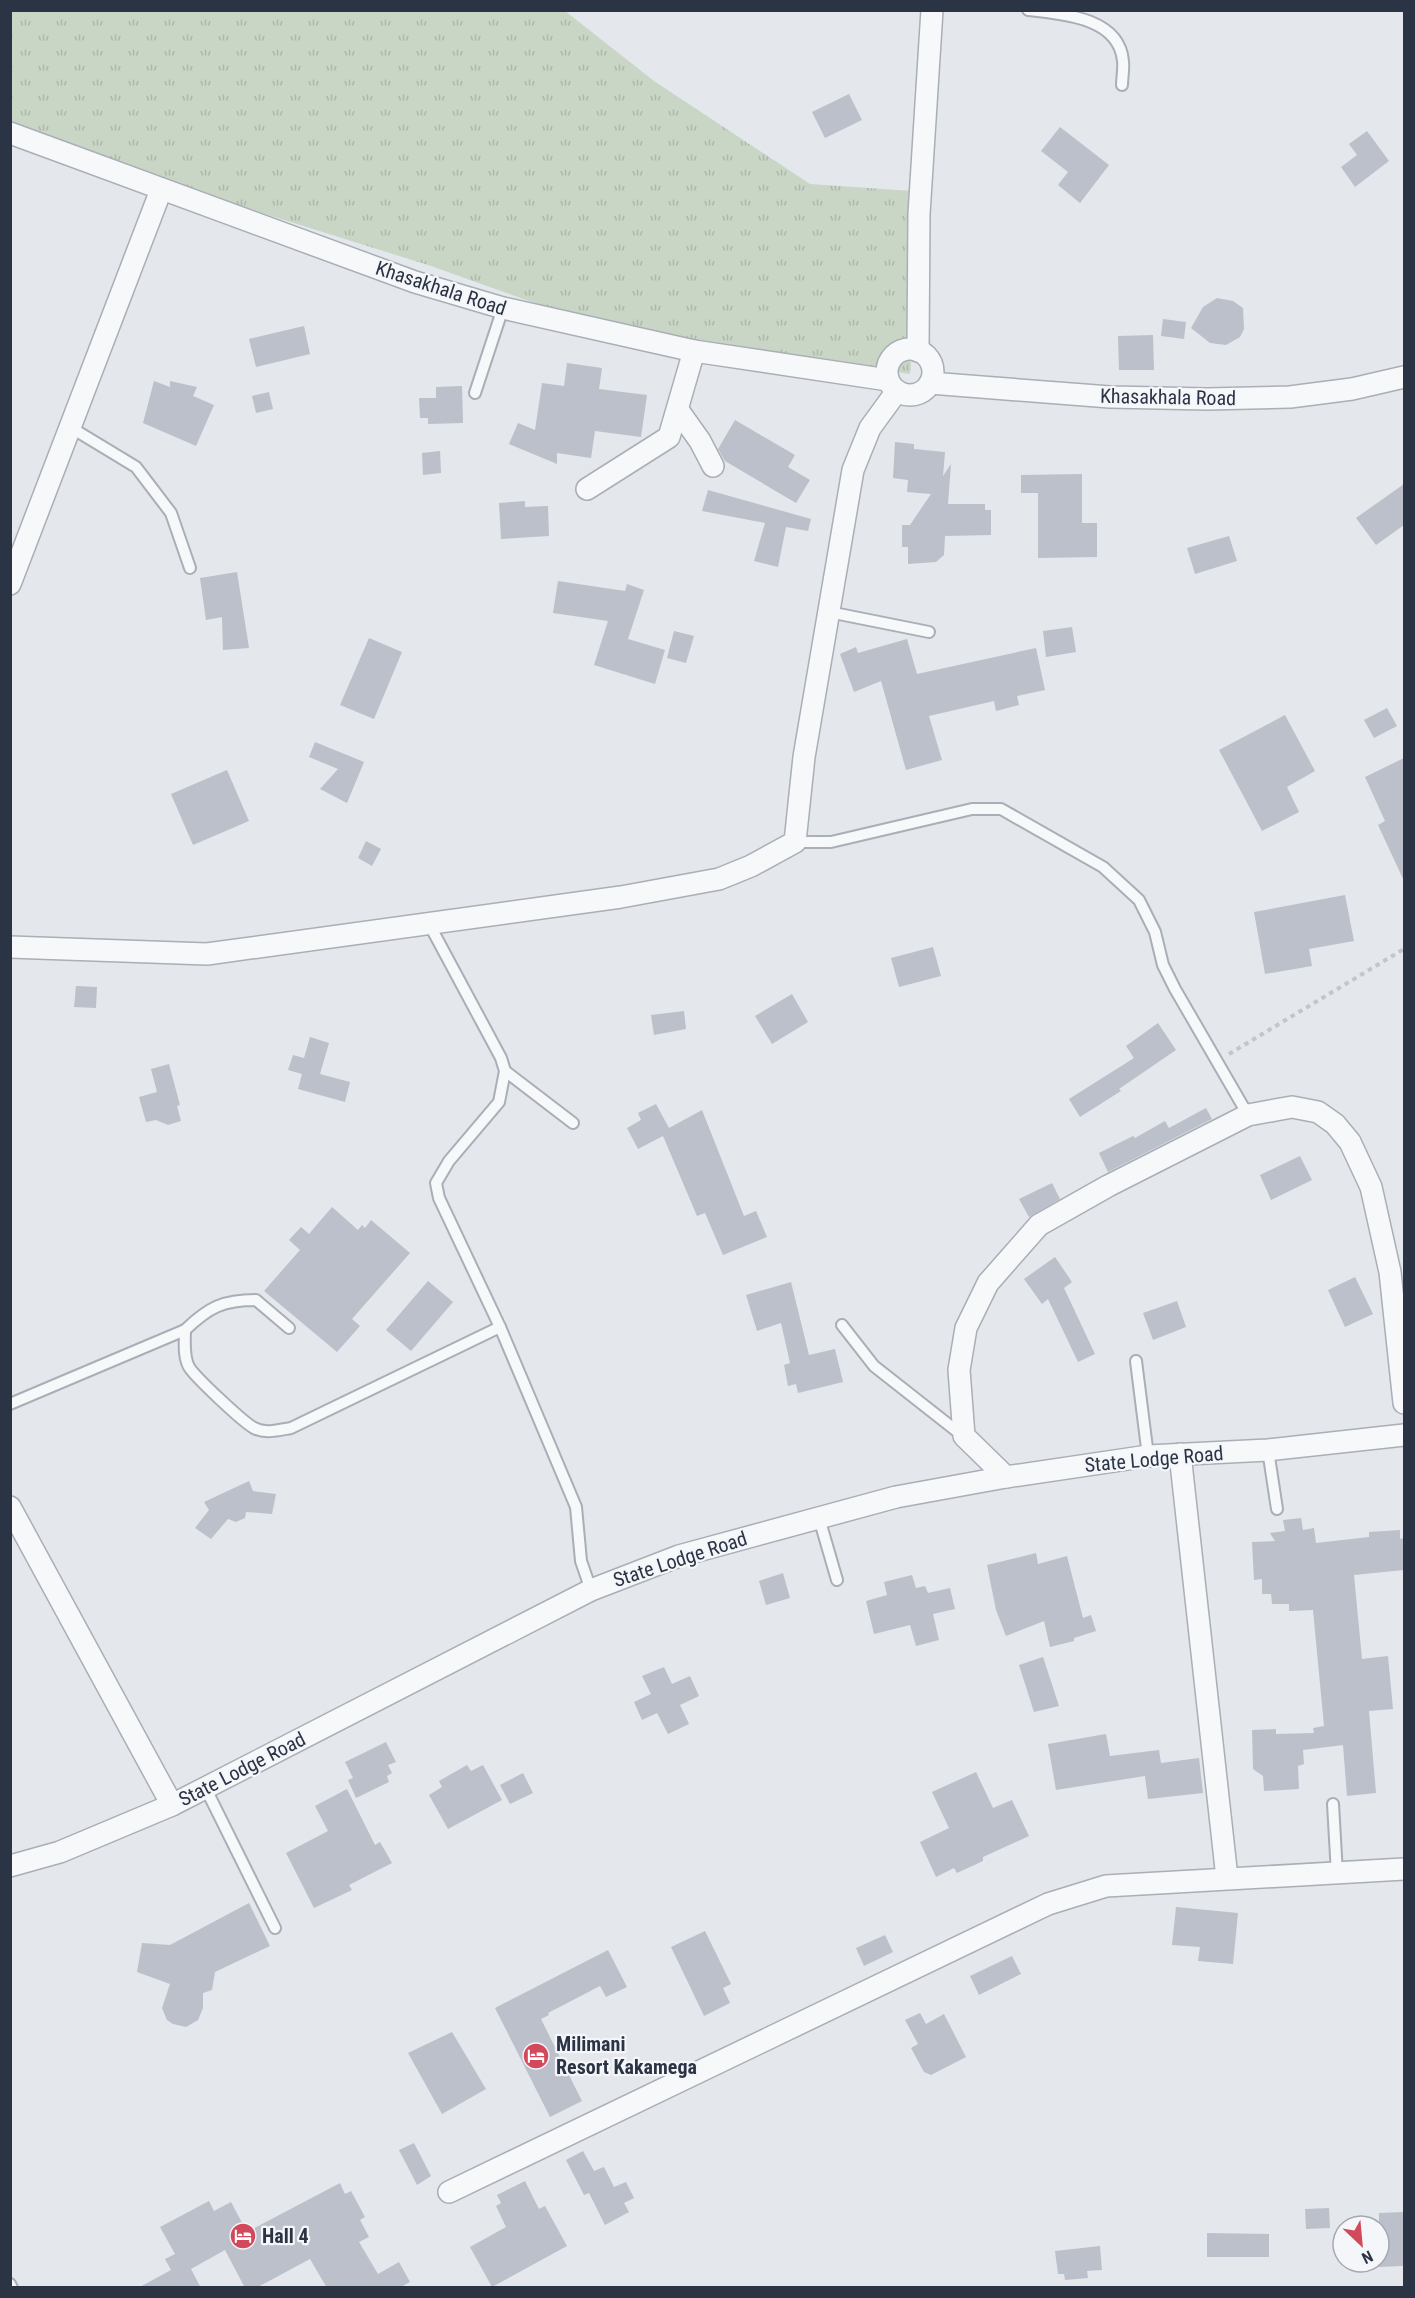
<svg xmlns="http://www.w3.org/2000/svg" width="1415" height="2298" font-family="'Roboto Condensed',sans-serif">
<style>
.grass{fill:url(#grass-tufts)}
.building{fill:#bbc0ca}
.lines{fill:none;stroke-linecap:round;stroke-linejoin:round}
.lane-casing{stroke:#a9aeb7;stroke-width:14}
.street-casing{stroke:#a9aeb7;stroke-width:24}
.path{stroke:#c2c5cb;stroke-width:4;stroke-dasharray:4.5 4.5;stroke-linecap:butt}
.lane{stroke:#f7f8fa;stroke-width:10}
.street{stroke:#f7f8fa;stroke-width:21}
.labels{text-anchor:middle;stroke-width:4.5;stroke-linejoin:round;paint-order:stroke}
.street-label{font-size:20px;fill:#2b3445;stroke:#f4f6f9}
.poi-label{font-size:20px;font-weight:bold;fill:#2b3445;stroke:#f4f6f9;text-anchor:start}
</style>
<defs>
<pattern id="grass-tufts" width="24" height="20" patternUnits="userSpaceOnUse" patternTransform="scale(1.5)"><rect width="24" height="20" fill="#c9d6c5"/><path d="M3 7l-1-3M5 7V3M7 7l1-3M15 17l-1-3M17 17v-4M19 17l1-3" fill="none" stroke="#adb8ab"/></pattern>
</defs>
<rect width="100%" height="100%" fill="#e4e7ec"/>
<path class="grass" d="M10,11H565L654,81L810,184L926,192L910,374L673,339L546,307L431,266L160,181L11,127Z"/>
<g class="building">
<path d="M849,94L862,120L825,138L812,112Z"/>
<path d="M1060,127L1109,165L1080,203L1058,185L1068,172L1041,151Z"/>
<path d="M1367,131L1389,161L1355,187L1341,167L1357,155L1349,144Z"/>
<path d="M1217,298L1233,301L1243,308L1244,329L1240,337L1226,345L1210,343L1191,328L1203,307Z"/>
<path d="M1163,319L1186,322L1184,339L1161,336Z"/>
<path d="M304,326L310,354L256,367L249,339Z"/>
<path d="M1153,335L1154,370H1119L1118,336Z"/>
<path d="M567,363L602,368L599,389L647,395L641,437L595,431L591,458L557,453V464L509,444L518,423L535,430L542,383L564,386Z"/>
<path d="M154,381L170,387V381L197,387L193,396L214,405L196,446L143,423Z"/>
<path d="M462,386L463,423L428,424V418H420L419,398H436V387Z"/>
<path d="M269,392L273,409L256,413L252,396Z"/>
<path d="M735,420L795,455L788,467L810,480L796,503L725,461L718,449Z"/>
<path d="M895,442L914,444V449L945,452L943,476L951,464L948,504H985V510H991V535L945,536L944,555L936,562L908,564V547H902V525H910L931,494L907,492L908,480L893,478Z"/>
<path d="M440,451L441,473L423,475L422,453Z"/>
<path d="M1082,474V523H1097V557L1038,558V493H1021V475Z"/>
<path d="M1404,484V525L1376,545L1356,518Z"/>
<path d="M708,490L811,519L808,531L786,527L778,567L754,561L765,523L702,511Z"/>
<path d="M525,501V507L548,506L549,536L501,539L499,503Z"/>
<path d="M1229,536L1237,561L1195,574L1187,548Z"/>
<path d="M237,572L249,648L223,650L222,617L206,620L200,578Z"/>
<path d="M558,581L625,591L627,584L644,590L628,639L665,650L655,684L594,665L608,621L553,613Z"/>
<path d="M1072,627L1076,652L1046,657L1043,631Z"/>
<path d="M674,631L694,636L686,663L667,658Z"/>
<path d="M369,638L402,652L374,719L340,705Z"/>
<path d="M907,639L917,674L1036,648L1045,690L1017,696L1019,705L996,711L994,701L929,716L942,760L906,770L881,681L854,692L840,654L856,647L858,653Z"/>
<path d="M1387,708L1397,726L1374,738L1364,720Z"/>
<path d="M1285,715L1315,771L1287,787L1299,812L1262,831L1219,750Z"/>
<path d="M315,742L364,762L347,803L320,789L338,769L309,757Z"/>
<path d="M1404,758V881L1378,825L1385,821L1365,777Z"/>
<path d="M227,770L249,821L193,845L171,794Z"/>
<path d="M366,841L381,849L372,866L358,858Z"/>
<path d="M1345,895L1354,941L1309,949L1312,966L1265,974L1254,912Z"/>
<path d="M933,947L941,976L899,987L891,958Z"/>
<path d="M76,986L97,987L96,1008L74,1007Z"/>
<path d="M792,994L808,1022L772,1044L755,1016Z"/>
<path d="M684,1011L686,1029L654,1035L651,1015Z"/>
<path d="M1158,1023L1176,1050L1119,1089L1121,1091L1080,1117L1069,1099L1134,1058L1126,1046Z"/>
<path d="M310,1037L329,1043L320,1074L350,1082L345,1102L298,1089L302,1074L288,1070L293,1055L304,1058Z"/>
<path d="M169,1064L180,1105L177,1106L181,1121L168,1125L156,1120L146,1122L139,1097L157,1092L151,1069Z"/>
<path d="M656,1104L669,1128L702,1110L744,1216L756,1211L767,1237L723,1255L705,1213L697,1216L663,1136L638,1149L627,1128L641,1120L638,1113Z"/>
<path d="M1206,1108L1212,1119L1108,1172L1099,1153L1133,1136L1135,1138L1165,1121L1169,1128Z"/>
<path d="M1300,1156L1312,1180L1271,1200L1260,1175Z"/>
<path d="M1052,1183L1060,1199L1029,1217L1019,1199Z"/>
<path d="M332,1207L358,1230L362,1225L365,1228L371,1220L410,1253L352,1319L360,1326L337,1352L264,1291L300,1250L289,1240L301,1227L309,1234Z"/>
<path d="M1055,1257L1072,1282L1064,1288L1095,1354L1078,1362L1048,1299L1042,1304L1024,1279Z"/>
<path d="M1355,1277L1373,1314L1345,1327L1328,1290Z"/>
<path d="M428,1281L453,1302L411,1351L386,1330Z"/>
<path d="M791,1282L809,1355L835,1349L843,1382L798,1393L796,1384L788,1386L784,1365L790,1363L781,1323L757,1331L746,1295Z"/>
<path d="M1177,1301L1186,1327L1153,1340L1143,1313Z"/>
<path d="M249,1481L253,1491L276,1494L272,1514L246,1512L245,1518L236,1522L228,1519L211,1539L195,1528L209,1510L204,1502Z"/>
<path d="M1301,1518L1303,1530L1314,1528L1316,1543L1369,1537V1532L1400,1530V1539L1404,1538V1570L1354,1575L1362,1659L1388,1656L1393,1709L1369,1711L1376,1793L1347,1796L1343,1745L1303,1750L1304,1764L1298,1766L1299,1789L1264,1791L1263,1776L1253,1769L1252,1730L1276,1729V1734L1314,1733L1313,1728L1324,1726L1313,1610L1289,1611V1604H1272L1271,1594H1262V1579L1254,1580L1252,1542L1275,1541L1270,1533L1285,1531L1283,1520Z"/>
<path d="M1036,1553L1038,1564L1067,1556L1083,1618L1091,1615L1096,1631L1074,1638V1641L1050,1647L1044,1621L1006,1636L996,1610L987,1565Z"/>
<path d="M783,1573L790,1598L766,1605L759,1581Z"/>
<path d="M912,1575L916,1588L925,1586L928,1593L950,1588L955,1609L933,1614L939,1640L916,1646L910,1625L874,1634L866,1601L887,1595L884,1582Z"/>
<path d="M1043,1657L1059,1706L1034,1712L1019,1665Z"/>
<path d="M664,1667L672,1684L690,1676L699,1696L680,1705L689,1724L668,1734L657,1713L642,1720L634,1702L651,1694L642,1676Z"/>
<path d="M1106,1734L1110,1756L1159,1750L1161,1763L1199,1758L1203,1793L1148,1799L1145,1776L1056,1790L1048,1744Z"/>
<path d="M386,1742L396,1762L388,1765L392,1773L387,1776L389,1782L356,1798L348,1780L353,1778L345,1762Z"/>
<path d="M467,1765L471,1771L483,1765L502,1800L448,1829L429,1795L442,1787L439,1781Z"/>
<path d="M976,1772L993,1808L1012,1800L1029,1836L983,1857V1861L957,1873L954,1868L936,1877L920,1842L949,1828L932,1792Z"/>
<path d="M523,1773L533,1793L510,1804L500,1785Z"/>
<path d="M347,1789L375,1845L380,1842L392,1863L349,1885L352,1890L314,1908L286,1853L328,1831L315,1806Z"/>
<path d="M249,1903L270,1946L215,1972L212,1990L203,1993V2008L198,2020L186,2027L173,2024L167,2020L162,2008L170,1984L137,1972L142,1943L170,1945Z"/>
<path d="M1176,1907L1238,1913L1233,1964L1198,1961L1200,1947L1172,1945Z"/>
<path d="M705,1931L731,1984L723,1988L730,2003L704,2016L671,1947Z"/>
<path d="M885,1935L893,1952L864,1966L856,1948Z"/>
<path d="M608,1950L627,1987L606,1997L600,1986L548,2013L549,2015L541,2019L582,2101L550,2117L495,2008Z"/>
<path d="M1012,1956L1021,1974L979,1995L970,1976Z"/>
<path d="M920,2013L926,2024L944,2014L966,2057L931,2075L924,2072L911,2048L918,2044L905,2020Z"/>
<path d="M452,2032L486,2089L442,2114L408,2053Z"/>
<path d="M414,2143L431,2176L417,2185L399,2150Z"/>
<path d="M583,2151L594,2171L604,2167L614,2187L626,2182L634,2198L624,2203L629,2212L605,2225L589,2193L584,2195L566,2160Z"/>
<path d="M525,2181L539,2209L545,2206L567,2246L492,2287L470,2247L506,2227L496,2206L501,2203L497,2195Z"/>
<path d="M340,2183L345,2194L351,2191L365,2217L360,2220L369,2237L359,2242L378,2274L399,2262L410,2282L399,2288H327L310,2259L256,2288H245L225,2250L191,2269L201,2288H138L171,2270L165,2259L175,2254L160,2227L209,2201L214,2211L231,2202L247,2232Z"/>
<path d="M1329,2208L1330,2228L1306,2229L1305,2209Z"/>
<path d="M1404,2212L1403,2266L1379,2267V2213Z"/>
<path d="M1207,2233L1269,2234V2257H1207Z"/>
<path d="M1100,2246L1102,2270L1087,2271L1088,2278L1065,2280L1064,2274H1058L1055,2251Z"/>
</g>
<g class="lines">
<defs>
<g id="lane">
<path d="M1028,10C1062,14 1119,17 1123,61C1124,69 1122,77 1122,85"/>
<path d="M475,393L503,308"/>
<path d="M70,427L136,467L171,513L190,568"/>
<path d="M829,612L929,632"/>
<path d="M795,842H831L972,809H1001L1103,867L1139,900L1155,932L1163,965L1175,989L1248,1115"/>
<path d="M428,922L501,1058L505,1071L499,1102L449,1161L436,1183L439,1198L500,1327L576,1507L581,1561L591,1590"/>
<path d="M505,1071L573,1123"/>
<path d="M842,1325L874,1366L963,1436"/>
<path d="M289,1328L256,1300C223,1300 209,1307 185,1330C185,1341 183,1356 189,1367C195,1377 243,1422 254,1428C265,1434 279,1430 291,1428L500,1327"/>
<path d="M1136,1361L1148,1456"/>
<path d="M10,1404L185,1330"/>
<path d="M1268,1450L1277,1509"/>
<path d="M819,1518L837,1580"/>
<path d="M205,1787L275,1928"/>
<path d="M1333,1804L1337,1874"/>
<path d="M10,2284L12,2288"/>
</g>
<g id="street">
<path d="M10,133L415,282L503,308L694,351L888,380"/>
<circle cx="910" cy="372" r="23"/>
<path d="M918,351L919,214L932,10"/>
<path d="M930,383L1110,397L1207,399L1290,397L1352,389L1404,377"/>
<path d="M678,410L700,441L713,466"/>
<path d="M587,489L669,437L694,351"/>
<path d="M10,584L161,190"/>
<path d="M10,947L207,954L621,897L719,879L751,866L795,842L804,757L853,470L870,428L897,391"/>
<path d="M1180,1454L1227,1878"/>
<path d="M1006,1477L964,1436L959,1370L966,1328L988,1283L1039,1225L1108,1186L1248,1115L1292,1107L1318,1112L1335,1124L1350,1142L1371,1187L1390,1272L1404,1403"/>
<path d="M10,1507L172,1805"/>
<path d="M10,1866L60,1852L172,1805L591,1590L679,1556L896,1497L1006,1477L1148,1456L1268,1450L1404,1435"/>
<path d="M449,2192L1048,1904L1106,1886L1404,1869"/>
</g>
</defs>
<use href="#lane" class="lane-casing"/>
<use href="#street" class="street-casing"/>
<path class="path" d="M1229,1054L1404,949"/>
<use href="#lane" class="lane"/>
<use href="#street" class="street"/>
</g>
<defs>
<symbol id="hotel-disc" viewBox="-11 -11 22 22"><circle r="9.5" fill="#d1495b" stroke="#f4f6f9"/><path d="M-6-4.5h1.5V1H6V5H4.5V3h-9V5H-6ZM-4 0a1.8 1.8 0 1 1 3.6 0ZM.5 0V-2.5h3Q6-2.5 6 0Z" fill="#fff"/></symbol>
</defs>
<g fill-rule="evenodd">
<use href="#hotel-disc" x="521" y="2041" width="30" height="30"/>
<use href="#hotel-disc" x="228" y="2221" width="30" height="30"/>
</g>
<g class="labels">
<g class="street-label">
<text transform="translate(441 288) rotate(18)" y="7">Khasakhala Road</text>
<text transform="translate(1168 397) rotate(1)" y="7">Khasakhala Road</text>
<text transform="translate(1154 1459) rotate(-5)" y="7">State Lodge Road</text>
<text transform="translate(680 1559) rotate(-18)" y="7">State Lodge Road</text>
<text transform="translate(242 1769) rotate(-27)" y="7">State Lodge Road</text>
</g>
<g class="poi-label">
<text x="556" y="2051">Milimani<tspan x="556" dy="23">Resort Kakamega</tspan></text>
<text x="262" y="2243">Hall 4</text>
</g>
</g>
<rect width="1415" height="2298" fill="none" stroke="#2b3445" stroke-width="24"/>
<g transform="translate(1361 2244) rotate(154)"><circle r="28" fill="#f4f6f9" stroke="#a4a8b1" stroke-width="1.5"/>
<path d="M0-4.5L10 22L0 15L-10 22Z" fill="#d1495b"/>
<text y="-9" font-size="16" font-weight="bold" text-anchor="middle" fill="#2b3445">N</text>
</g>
</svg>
